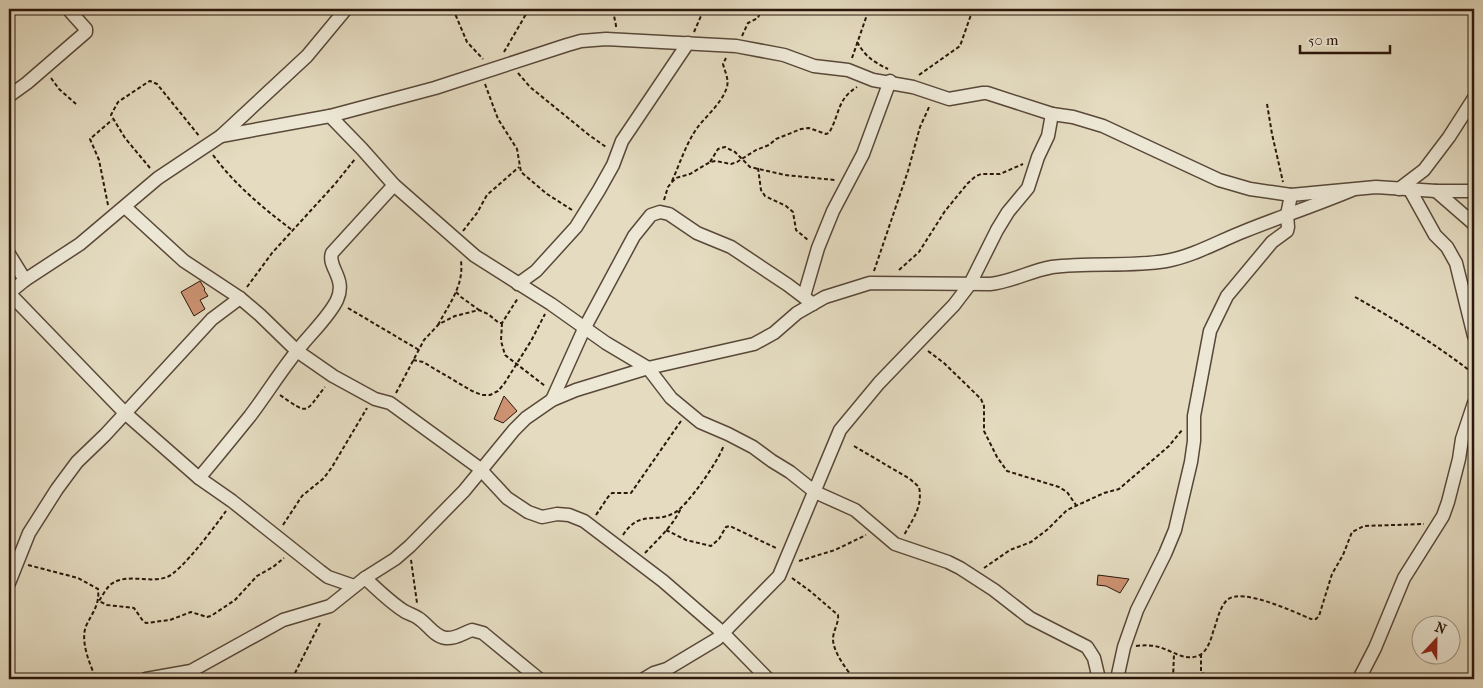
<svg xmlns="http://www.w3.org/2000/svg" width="1483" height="688" font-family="'IM FELL French Canon',serif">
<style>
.building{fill:#cc9271;stroke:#2b170b}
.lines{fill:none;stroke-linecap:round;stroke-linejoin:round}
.minor-casing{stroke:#594838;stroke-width:15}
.path{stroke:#2b170b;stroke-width:2;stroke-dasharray:4 2.5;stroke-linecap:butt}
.minor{stroke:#ede8d6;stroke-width:12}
</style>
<rect width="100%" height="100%" fill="#e4dbc0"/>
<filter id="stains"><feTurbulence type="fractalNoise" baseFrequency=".004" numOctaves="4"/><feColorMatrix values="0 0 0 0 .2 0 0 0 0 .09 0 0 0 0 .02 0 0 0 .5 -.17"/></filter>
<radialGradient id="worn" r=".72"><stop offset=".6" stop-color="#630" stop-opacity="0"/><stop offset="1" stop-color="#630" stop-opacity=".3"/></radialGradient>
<g class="building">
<path d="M200,281L205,289L204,290L208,296L200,300L205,309L194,316L181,292Z"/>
<path d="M504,396L517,411L503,423L494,419Z"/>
<path d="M1098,575L1129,579L1120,593L1106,586L1097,585Z"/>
</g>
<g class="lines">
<defs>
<g id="minor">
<path d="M9,96L27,83L86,32V29L68,9"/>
<path d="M330,116L362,149L394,185L475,256L551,304L606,343L648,368L671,398L700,422L728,434L753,447L772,461L790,472L815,492L855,510L895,544L948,562L960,568L994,590L1030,618L1087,647L1094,658L1099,679"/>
<path d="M221,136L330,116L435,88L567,45L581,41L606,39L736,46L784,55L814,66L848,70L873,80L913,87L949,99L983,93H987L1052,114L1073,117L1103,126L1219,180L1250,189L1291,195L1376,187L1436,191H1474"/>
<path d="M1399,189L1424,170L1449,137L1474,98"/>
<path d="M1410,190L1435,235L1447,247L1456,263L1474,336"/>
<path d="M1436,191L1474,224"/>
<path d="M125,207L184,261L240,298L260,315L297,351L333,376L375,399L390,403L482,470"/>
<path d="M9,254L25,280"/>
<path d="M518,284L536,271L576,227L599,190L613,165L622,141L688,43"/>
<path d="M9,293L125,413L199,478L232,501L320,571L328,577L354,586"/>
<path d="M9,293L25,280L80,244L158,178L221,136L307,56L346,9"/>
<path d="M804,296L818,248L833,211L863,154L890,81"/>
<path d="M552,400L584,329L634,236L651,215L660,212L669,214L697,233L731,247L788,285L813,304"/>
<path d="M481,470L507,498L528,512L542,517L557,514L569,515L584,521L663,581L723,633L768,679"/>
<path d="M199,478C216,458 233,437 250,416C266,395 280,372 297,351C309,335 329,317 337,300C347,278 327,267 332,253L394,185"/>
<path d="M365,578C378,590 390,602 404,611C409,614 414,615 418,618C428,624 434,637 446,638C456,639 463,633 472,630L483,633L539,679"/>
<path d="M9,583L29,533L57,489L77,462L105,435L212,319L240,298"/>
<path d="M146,679L191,671L283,620L330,606L365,578L395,559L410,546L464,491L514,430L526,418L552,400L576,390L648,368L754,344L774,333L797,313L825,297L870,283L990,284C1011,282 1030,271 1052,267C1090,262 1129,267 1166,261C1194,256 1219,241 1245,231C1280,217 1316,205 1352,190"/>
<path d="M644,679L654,673L667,669L717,639L779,576L840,430L879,383L954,305L970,284L997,230L1008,212L1028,188L1038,157L1048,136L1052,114"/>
<path d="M1117,679L1124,647L1137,610L1165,554L1175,530L1191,462L1194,441V416L1210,331L1227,296L1272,242L1287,231L1288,227L1287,215L1291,195"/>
<path d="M1359,679L1375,648L1404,578L1443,516L1448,502L1459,459L1462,439L1474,403"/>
</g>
</defs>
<use href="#minor" class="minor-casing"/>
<g class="path">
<path d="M453,9L467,42L483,59"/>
<path d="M616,27C616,19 611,16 618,9"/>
<path d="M694,32L704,9"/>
<path d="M742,36L748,23L758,18L761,9"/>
<path d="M857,42C866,57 872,61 888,69"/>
<path d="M504,52L529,9"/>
<path d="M852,58L869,9"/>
<path d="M518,73L530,87L589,135L606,147"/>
<path d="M919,75L960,46L973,9"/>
<path d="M51,78L59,89L76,104"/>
<path d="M485,84L498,119L517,149L521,172L547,194L572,210"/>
<path d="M1267,104L1272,134L1283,182"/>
<path d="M213,155C235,185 263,208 292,230"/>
<path d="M710,162L718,149L725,147L735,152L750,167L785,175L835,180"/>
<path d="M150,168L125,138L111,115L118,102L148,82L150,81L157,84L200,137"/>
<path d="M758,168L761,190L765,196L786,206L793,212L796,230L808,240"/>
<path d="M672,181C680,163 686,144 697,128C707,115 722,103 727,87C729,79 725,72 723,64L726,58"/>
<path d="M664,200L668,187L672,182L676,178L690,174L710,162L716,161L731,164L737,162L756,150L769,145L776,139L801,129L809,128L826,134L829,133C840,114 837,99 857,87"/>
<path d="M108,205L99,160L90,139L112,120"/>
<path d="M463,231L477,213L487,195L519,167"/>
<path d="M899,270L919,252L945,211L968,183L976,176L981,174H1000L1023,164"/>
<path d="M874,271L908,171L920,127L930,105"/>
<path d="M247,287L272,253L335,184L355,159"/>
<path d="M456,292L461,297L479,310"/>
<path d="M1355,297C1396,320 1437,345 1474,374"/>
<path d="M348,308L419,350"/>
<path d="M502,323L501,341L505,355L545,386"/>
<path d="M438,325C449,304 464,286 461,261"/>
<path d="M928,351L944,363L981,399L984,406V431L997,457L1007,471L1059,487L1067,492L1076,505"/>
<path d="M413,360L423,362L472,391L482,395H490L498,391L504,384L531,341L545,314"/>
<path d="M396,393L424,340L439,324L455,316L479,310L488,314L499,323H502L518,298"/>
<path d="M280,395C310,416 304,413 325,387"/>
<path d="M854,446L910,479L919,487C923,506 913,519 904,535"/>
<path d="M226,511C216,525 182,571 167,577C149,584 126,572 110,585C106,589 102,596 99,601L107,605L134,608L143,621L146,623L170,620L191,612L207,617L211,616L235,600L257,576L273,567L284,558"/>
<path d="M596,515L608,497L612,493H631L681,421"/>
<path d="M283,525L302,496L324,478L332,467L367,408"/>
<path d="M666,530L686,540L711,546L719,539L726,527L730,526L778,549"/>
<path d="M623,535C640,509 655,524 674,513C687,507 719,460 724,445"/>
<path d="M645,553C658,539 673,526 681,508"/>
<path d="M411,560L417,603"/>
<path d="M799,561L835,550L866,535"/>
<path d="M28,565L78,578L98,589C100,605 92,613 86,626C80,642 90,664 96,679"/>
<path d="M984,568L1010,550L1031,542L1048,529L1067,510L1104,493L1119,489L1169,446L1182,430"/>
<path d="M792,578L810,591L838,615C839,623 833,631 833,639C833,652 847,670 854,679"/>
<path d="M1136,646C1144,645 1152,645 1159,647C1173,651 1185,662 1200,655C1207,651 1211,640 1213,632C1217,622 1219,608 1227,600C1242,587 1294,612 1311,619H1316L1319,616L1332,574L1343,555L1352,532L1364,526L1424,524"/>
<path d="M1201,654V672L1211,679"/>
<path d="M292,679L321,621"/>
<path d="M1173,679L1174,653"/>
</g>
<use href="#minor" class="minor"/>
</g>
<rect width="1483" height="688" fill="none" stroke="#e4dbc0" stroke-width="30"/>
<rect x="10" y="10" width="1463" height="668" fill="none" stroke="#2b170b" stroke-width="2.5"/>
<rect x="15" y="15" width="1453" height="658" fill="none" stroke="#2b170b"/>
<g transform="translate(1436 640) rotate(22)"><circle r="24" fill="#ede8d6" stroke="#9f9485"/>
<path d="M0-4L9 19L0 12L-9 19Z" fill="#8f2418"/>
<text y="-8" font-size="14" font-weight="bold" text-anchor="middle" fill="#2b170b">N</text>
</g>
<path d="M1300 45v8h90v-8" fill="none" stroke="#2b170b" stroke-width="2.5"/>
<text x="1308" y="45" font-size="15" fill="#2b170b" stroke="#ede8d6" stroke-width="4" paint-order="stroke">50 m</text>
<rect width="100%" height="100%" filter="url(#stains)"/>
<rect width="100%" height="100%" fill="url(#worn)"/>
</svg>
